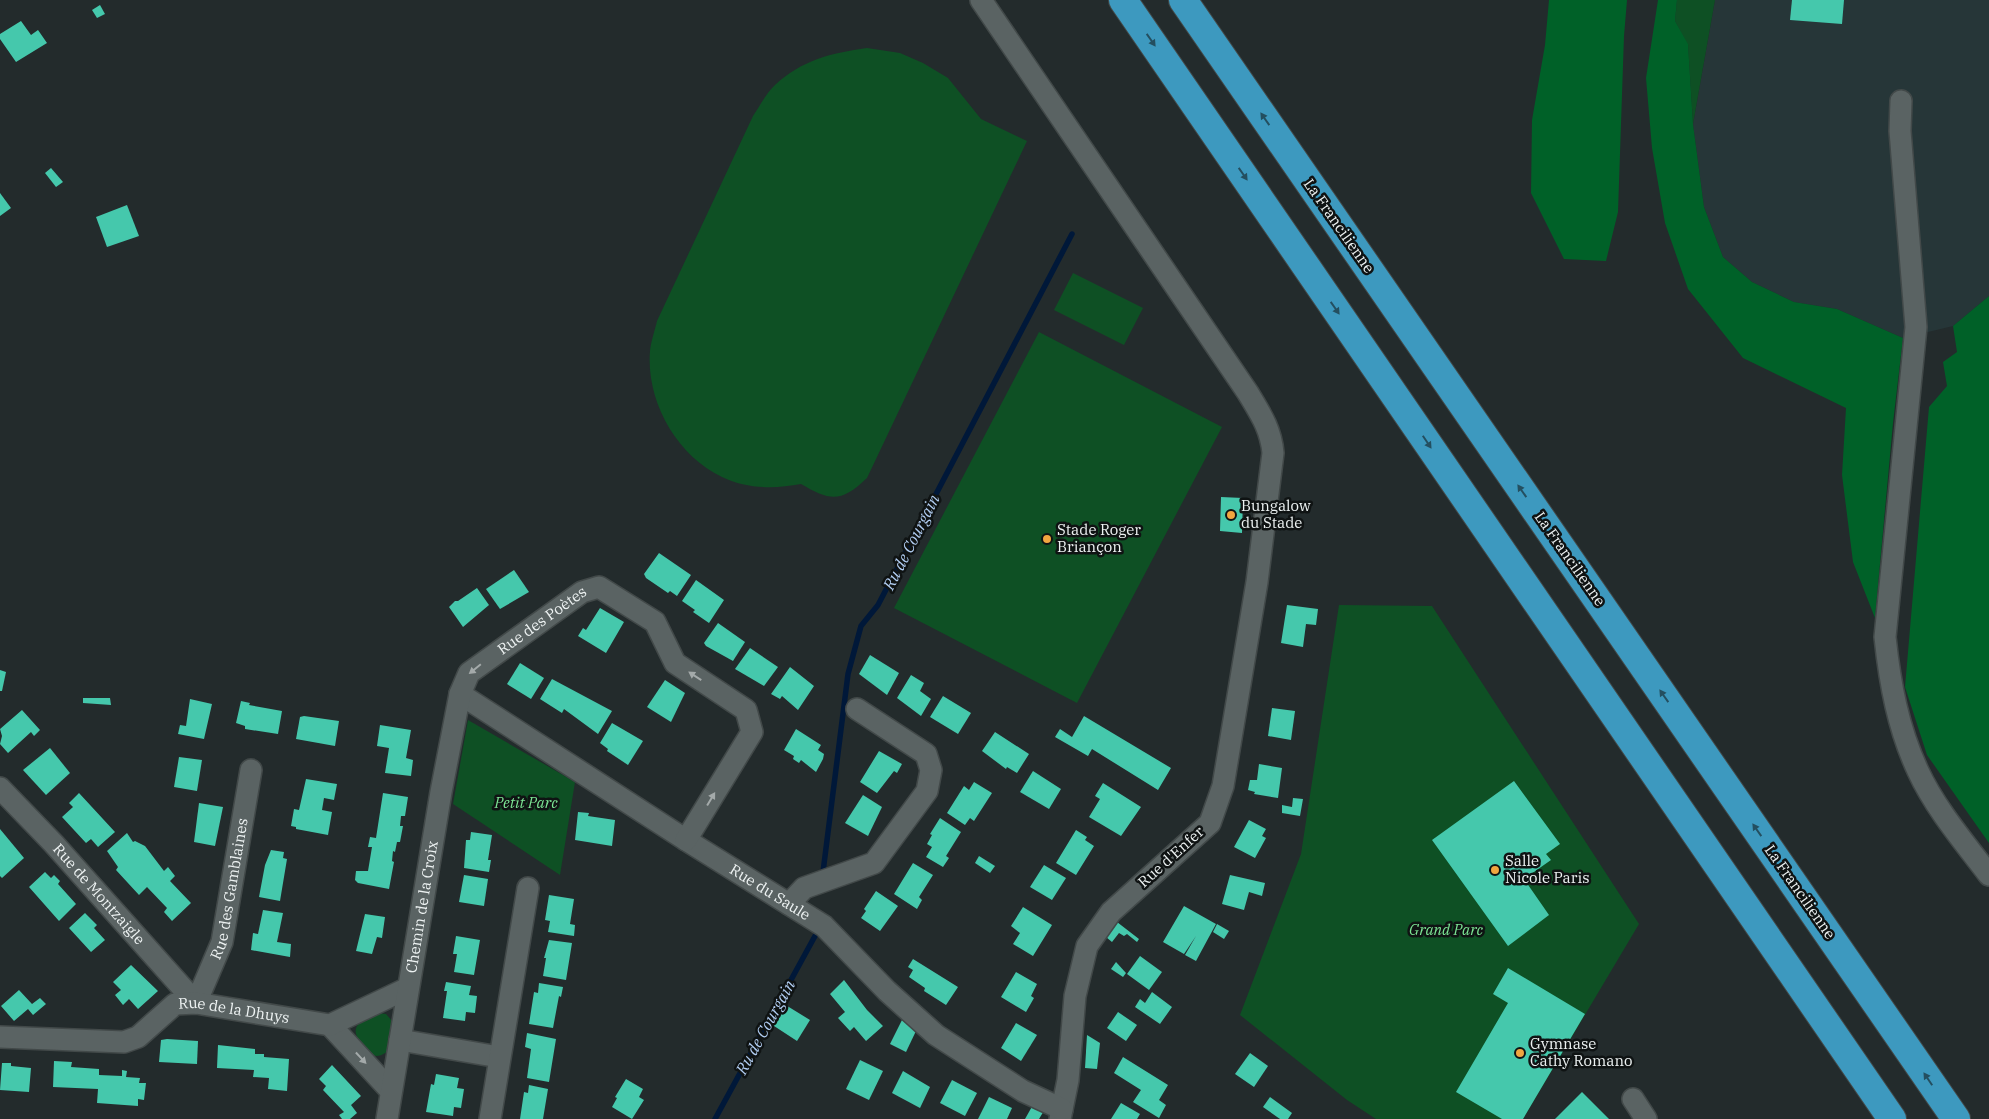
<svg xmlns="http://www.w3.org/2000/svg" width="1989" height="1119" font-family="'IBM Plex Serif',serif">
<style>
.built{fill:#263638}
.green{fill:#0e5024}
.forest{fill:#006128}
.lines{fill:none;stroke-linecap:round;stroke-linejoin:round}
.stream{stroke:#001839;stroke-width:5.5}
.building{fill:#45c8ac}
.street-casing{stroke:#424949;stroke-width:24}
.highway-casing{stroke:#424949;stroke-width:30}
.street{stroke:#5a6363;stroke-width:21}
.highway{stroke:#3d99bf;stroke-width:28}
.oneway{fill:#244f60}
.oneway2{fill:#a4aaaa}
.poi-dot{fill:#f1a640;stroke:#0f1313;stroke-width:2}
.labels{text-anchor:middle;stroke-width:5;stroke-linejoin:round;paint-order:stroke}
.street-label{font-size:15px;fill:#edf2f2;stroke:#0f1313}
.poi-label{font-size:15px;fill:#edf2f2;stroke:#0f1313;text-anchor:start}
.park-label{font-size:15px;font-style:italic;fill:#7ce594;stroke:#0f1313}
.water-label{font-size:16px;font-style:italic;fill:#b2cef3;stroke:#0f1313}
</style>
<rect width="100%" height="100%" fill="#232b2c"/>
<path class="built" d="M1715,0H1989V296L1953,326L1903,338L1837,309L1794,302L1752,282L1723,257L1704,207L1693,124Z"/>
<g class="green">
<path d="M1677,0H1715L1693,124L1688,45L1675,21Z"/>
<path d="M867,48L900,53L923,63L948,78L981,119L1027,141L867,478C841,503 830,501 801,484C774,489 747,489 722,477C676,455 646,401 650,351C651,341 655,330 657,321L753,116C760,106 766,93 775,85C802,60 831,53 867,48Z"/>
<path d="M1073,273L1143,308L1124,345L1054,310Z"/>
<path d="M1039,332L1222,427L1077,703L894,608Z"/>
<path d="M1339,605L1432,606L1639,924L1523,1119H1376L1347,1100L1240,1015L1301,854Z"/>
<path d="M468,720L575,782L560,875L453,804Z"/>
<path d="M377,1013L386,1014L393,1022L388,1051C385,1053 381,1056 377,1056C372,1056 368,1050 365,1047C346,1028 359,1021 377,1013Z"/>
</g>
<g class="forest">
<path d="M1549,0H1627L1624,36L1618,212L1606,261L1564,259L1531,193L1532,120L1545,45Z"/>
<path d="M1658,0H1677L1675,21L1688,44L1693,124L1704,207L1723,257L1752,282L1794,302L1837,309L1903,338L1893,423L1875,618L1853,562L1842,475L1846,408L1743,358L1688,289L1665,223L1652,148L1646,78Z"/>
<path d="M1989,296V843L1927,755L1905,687L1929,407L1947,386L1943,362L1957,352L1953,326Z"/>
</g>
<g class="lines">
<g class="stream">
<path d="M823,872L848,674L861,626L878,605L1072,234"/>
<path d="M715,1119L815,936"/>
</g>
</g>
<g class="building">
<path d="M1792,0H1844L1842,24L1790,20Z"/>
<path d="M100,5L105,14L97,18L92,10Z"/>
<path d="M21,21L31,35L38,30L47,43L16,62L0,39V34Z"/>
<path d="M51,168L63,182L56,187L45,173Z"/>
<path d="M0,193L11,208L0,216Z"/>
<path d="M127,205L139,236L107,247L96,217Z"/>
<path d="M1221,497L1243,498L1242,533L1220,531Z"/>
<path d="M659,553L691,575L677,596L670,591L668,593L646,578L644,574Z"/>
<path d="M514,570L529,592L500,609L486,589Z"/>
<path d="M696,580L724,600L709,623L693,612L695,610L682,601Z"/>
<path d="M477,588L489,605L463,627L449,607L455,601H458Z"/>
<path d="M1287,605L1318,609L1316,625L1306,624L1303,647L1281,643Z"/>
<path d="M600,608L624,622L606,653L578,636L583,628L586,630Z"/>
<path d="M718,623L745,642L733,661L706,646L704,643Z"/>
<path d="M750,648L778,667L764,686L735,669Z"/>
<path d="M870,655L899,673L887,695L859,674Z"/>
<path d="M520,663L544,678L531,699L507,684Z"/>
<path d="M790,667L814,686L798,710L782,696L780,699L771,694Z"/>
<path d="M0,670L6,672L2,691H0Z"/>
<path d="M911,675L924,683L920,691L931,699L921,716L897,698Z"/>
<path d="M552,679L612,711L598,734L564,709L562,713L540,699Z"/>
<path d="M665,680L685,693L671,722L647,707Z"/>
<path d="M943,696L971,713L958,734L930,717Z"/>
<path d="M83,698H110L111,705L83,703Z"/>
<path d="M190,699L212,704L204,739L178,734L180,725L186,726Z"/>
<path d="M241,701L250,703L249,705L282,711L278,734L245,729V726L236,723Z"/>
<path d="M1272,708L1295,711L1291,740L1268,736Z"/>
<path d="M22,710L40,730L34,736L31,732L8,753L0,744L2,736L0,729Z"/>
<path d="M304,716L339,721L335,746L296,739L300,717Z"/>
<path d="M1084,716L1171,768L1158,790L1092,749L1088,756L1055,737L1060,729L1072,737Z"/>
<path d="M612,723L643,741L628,765L607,751L608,749L600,743Z"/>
<path d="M380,725L411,730L406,758L413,760L411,776L385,773L389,748L377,746Z"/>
<path d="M796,729L821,745L818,750L824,754L823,759L816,772L801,760L799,763L793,759L794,756L784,750Z"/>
<path d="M995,732L1029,754L1017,773L1007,767L1006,769L982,751Z"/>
<path d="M50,748L70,773L46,795L23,770Z"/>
<path d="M879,751L902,764L897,773L894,771L877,793L860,782Z"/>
<path d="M179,757L202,760L197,791L174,787Z"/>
<path d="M1259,764L1282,768L1278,798L1254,794L1255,792L1248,790L1250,780H1257Z"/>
<path d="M1033,771L1061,789L1049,809L1020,792Z"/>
<path d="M306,779L337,784L334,800L324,798L322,810L332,812L328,835L296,829V827L291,826L294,809L299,810Z"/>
<path d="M1514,781L1560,844L1546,854L1551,860L1524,879L1549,915L1508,946L1432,840Z"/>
<path d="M974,782L992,793L974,821L970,818L965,825L947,813L964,786L969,790Z"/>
<path d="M1103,783L1141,807L1121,836L1089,817L1100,799L1095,796Z"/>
<path d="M79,793L115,832L98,847L91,839L86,843L62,817L73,807L69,803Z"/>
<path d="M383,793L408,797L405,816H401L400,826H403L400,842H397L395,852L393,851L392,861L394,862L389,889L358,883L355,880L356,871H368L372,847H368L370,837L376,838Z"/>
<path d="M863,795L882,807L868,836L845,823Z"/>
<path d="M1293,798L1303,799L1300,816L1282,813V805L1292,807Z"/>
<path d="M199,803L223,807L215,846L194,842Z"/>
<path d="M578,812L589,813L588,816L615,820L612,846L575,840Z"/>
<path d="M940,818L961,832L946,856L949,858L943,867L926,857L932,847L927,844L932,835L930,834Z"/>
<path d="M1249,820L1266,829L1262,836L1266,838L1255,858L1234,847Z"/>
<path d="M0,829L24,858L2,878L0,876Z"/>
<path d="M1076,830L1087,837L1085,840L1094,846L1076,875L1056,863Z"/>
<path d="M471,832L492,835L488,860H491L489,872L464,868L466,840H470Z"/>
<path d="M127,833L133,842L135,841L145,846L164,871L168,867L175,876L170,881L191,903L172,921L164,912L167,908L147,887L139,895L116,870L118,867L107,851Z"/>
<path d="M271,850L284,852L283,858L287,859L280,901L259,897L265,865Z"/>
<path d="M979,856L995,866L990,873L975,863Z"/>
<path d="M913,863L933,875L919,897L922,900L917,909L894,894Z"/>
<path d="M1044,865L1066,878L1052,900L1030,887Z"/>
<path d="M45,872L51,878L54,875L60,881L58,884L76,904L59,921L29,887Z"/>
<path d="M464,875L488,879L484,906L459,902Z"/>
<path d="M1230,875L1265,883L1262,896L1249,892L1244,910L1222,904Z"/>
<path d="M876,891L898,906L880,931L861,918L866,911L864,909Z"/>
<path d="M549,895L574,899L570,924L575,925L574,936L548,932L550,921L545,920Z"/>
<path d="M1184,906L1216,924L1196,961L1185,955L1196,936L1184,954L1163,942Z"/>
<path d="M1023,907L1052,925L1033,956L1013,944L1020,933L1011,926Z"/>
<path d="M263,910L283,913L277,942L291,944L290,957L251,950L253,933L258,934Z"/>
<path d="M85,913L97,925L94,928L105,940L91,952L69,928Z"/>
<path d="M365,914L385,917L382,938L377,937L372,954L356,951Z"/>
<path d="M1117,922L1139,939L1137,942L1127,934L1124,936L1119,933L1112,942L1106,937Z"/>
<path d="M1217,924L1229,931L1224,939L1213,932Z"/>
<path d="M456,936L480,940L474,975L454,972L457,954H453Z"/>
<path d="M549,940L572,943L566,980L543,976L546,958H544Z"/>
<path d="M1140,956L1162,972L1149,990L1127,974Z"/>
<path d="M913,959L958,987L946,1005L924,991L925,988L909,977L913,970L908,967Z"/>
<path d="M1116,962L1126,973L1123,977L1111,969Z"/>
<path d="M131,965L158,991L138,1009L129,999L123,1005L115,995L121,990L113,982Z"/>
<path d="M1508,968L1585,1014L1523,1119H1502L1456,1092L1508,1003L1493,994Z"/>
<path d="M1016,972L1037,984L1031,996L1034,998L1026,1012L1001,997Z"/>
<path d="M844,980L867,1010L883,1026L866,1041L854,1027L850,1031L838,1018L845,1012L830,994Z"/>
<path d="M446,982L471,986L469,995L477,996L475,1013L466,1012L465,1021L443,1018L447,991H444Z"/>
<path d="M539,983L563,987L561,997L559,996L553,1028L529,1024L534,992L538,993Z"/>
<path d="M19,990L32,1004L40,998L46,1004L33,1015L28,1009L14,1021L1,1006Z"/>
<path d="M1152,992L1172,1007L1160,1024L1135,1007L1140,999L1145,1003Z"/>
<path d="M784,1004L810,1020L797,1041L771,1024Z"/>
<path d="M1118,1012L1137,1025L1126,1041L1107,1028Z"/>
<path d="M902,1020L916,1031L906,1052L890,1044Z"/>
<path d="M1016,1023L1037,1035L1021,1061L1001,1048Z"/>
<path d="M527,1033L556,1039L549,1082L527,1078L531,1049L525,1047Z"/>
<path d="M1087,1035L1100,1043L1097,1069L1085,1068Z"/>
<path d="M167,1039L198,1041L197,1064L159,1062L161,1040Z"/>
<path d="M218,1045L255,1049V1054H264V1057L289,1059L287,1091L268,1089L269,1078L253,1077L254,1070L217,1068Z"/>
<path d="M1250,1053L1268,1066L1254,1087L1235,1074Z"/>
<path d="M1123,1057L1168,1085L1159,1100L1166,1105L1159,1118L1133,1102L1141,1090L1114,1073Z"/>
<path d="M860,1060L883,1071L869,1100L846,1089Z"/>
<path d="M54,1061L72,1062L71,1067L99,1069V1075L122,1076V1070L127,1071L126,1077L140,1078L139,1083H146L144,1100L138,1099V1106L97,1103L98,1089L53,1087Z"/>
<path d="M2,1063H11V1066L31,1068L29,1092L0,1090Z"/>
<path d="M332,1065L361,1096L351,1105L357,1113L350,1119H342L339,1115L344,1112L323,1090L326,1086L319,1079Z"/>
<path d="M903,1071L930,1087L920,1108L892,1093Z"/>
<path d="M436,1074L459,1078L457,1088L464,1089L461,1108L454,1107L453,1116L426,1112L431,1084L434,1085Z"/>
<path d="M626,1079L643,1089L639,1097L644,1100L632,1119L612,1107L617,1098L615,1097Z"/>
<path d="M952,1080L977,1093L965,1116L940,1103Z"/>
<path d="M529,1085L548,1089L543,1119H520L524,1092L528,1093Z"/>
<path d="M1582,1092L1609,1119H1555Z"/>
<path d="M989,1097L1012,1108L1007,1119H978Z"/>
<path d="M1270,1097L1292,1113L1288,1119H1280L1263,1107Z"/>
<path d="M1034,1103L1045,1109L1039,1119H1025Z"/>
<path d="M1121,1103L1140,1114L1137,1119H1111Z"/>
</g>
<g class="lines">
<defs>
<g id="street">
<path d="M981,0L1248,393C1260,413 1271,429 1273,453L1257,582L1223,786L1210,823L1111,912L1087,946L1075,996L1068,1080L1060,1119"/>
<path d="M1901,101L1900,131L1916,327L1885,637C1890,684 1898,728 1918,771C1935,808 1964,842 1989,875"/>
<path id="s1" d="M460,694L686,840L824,926L887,991L936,1035L1023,1091L1062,1109"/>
<path id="s2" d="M0,788L54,844L196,1003L222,942L251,770"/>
<path d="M789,904L804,888L874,863L927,791L931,770L926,754L857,709"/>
<path d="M330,1025L391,1091"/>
<path id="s3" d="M0,1037L124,1042L138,1037L175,1004L196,1003L330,1025L408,988"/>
<path d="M400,1040L499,1057"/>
<path d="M1633,1099L1646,1119"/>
<path id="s4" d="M387,1119L441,792L460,694L469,673L582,592L599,587L655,622L675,663L746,710L752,732L686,840"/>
<path d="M490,1119L528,888"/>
</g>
<g id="highway">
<path d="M1123,0L1892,1119"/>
<path d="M1183,0L1956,1119"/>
</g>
</defs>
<use href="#street" class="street-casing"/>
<use href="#highway" class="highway-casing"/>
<use href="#street" class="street"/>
<use href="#highway" class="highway"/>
</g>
<defs><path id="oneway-solid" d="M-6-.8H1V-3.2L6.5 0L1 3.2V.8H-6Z" transform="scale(1.25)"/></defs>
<g class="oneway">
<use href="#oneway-solid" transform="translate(1151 40) rotate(55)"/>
<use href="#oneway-solid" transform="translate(1265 119) rotate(-125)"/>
<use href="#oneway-solid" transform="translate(1243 174) rotate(55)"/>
<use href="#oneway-solid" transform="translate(1335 308) rotate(55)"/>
<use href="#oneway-solid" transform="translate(1427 442) rotate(56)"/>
<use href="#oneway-solid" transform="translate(1522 491) rotate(-125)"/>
<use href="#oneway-solid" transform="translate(1664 696) rotate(-125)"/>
<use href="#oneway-solid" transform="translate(1757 830) rotate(-125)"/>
<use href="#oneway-solid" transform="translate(1928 1079) rotate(-124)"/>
</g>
<g class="oneway2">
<use href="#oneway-solid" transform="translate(475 669) rotate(141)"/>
<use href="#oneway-solid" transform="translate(695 676) rotate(-147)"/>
<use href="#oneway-solid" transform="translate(711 799) rotate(-59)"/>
<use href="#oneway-solid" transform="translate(361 1058) rotate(47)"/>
</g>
<g class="poi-dot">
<circle cx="1231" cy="515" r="5"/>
<circle cx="1047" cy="539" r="5"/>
<circle cx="1495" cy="870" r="5"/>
<circle cx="1520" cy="1053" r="5"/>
</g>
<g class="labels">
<g class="street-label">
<text transform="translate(1339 226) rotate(55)" y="5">La Francilienne</text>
<text transform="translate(1570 559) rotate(55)" y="5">La Francilienne</text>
<text dy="5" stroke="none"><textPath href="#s4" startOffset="544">Rue des Poètes</textPath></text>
<text transform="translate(1171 857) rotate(-42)" y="5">Rue d'Enfer</text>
<text dy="5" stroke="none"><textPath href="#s2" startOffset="411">Rue des Gamblaines</textPath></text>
<text dy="5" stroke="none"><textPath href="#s1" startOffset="368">Rue du Saule</textPath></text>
<text transform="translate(1800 892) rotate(55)" y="5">La Francilienne</text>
<text dy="5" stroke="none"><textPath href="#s2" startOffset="145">Rue de Montzaigle</textPath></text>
<text dy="5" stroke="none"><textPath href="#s4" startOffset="215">Chemin de la Croix</textPath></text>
<text dy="5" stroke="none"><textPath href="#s3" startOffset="248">Rue de la Dhuys</textPath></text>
</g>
<g class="poi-label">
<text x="1241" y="511">Bungalow<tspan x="1241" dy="17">du Stade</tspan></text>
<text x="1057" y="535">Stade Roger<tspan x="1057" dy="17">Briançon</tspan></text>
<text x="1505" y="866">Salle<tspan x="1505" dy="17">Nicole Paris</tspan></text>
<text x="1530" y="1049">Gymnase<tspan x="1530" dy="17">Cathy Romano</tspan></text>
</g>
<g class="park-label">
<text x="526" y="808">Petit Parc</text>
<text x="1446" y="935">Grand Parc</text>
</g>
<g class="water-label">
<text transform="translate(911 542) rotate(-63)" y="6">Ru de Courgain</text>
<text transform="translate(765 1027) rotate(-61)" y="6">Ru de Courgain</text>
</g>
</g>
</svg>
